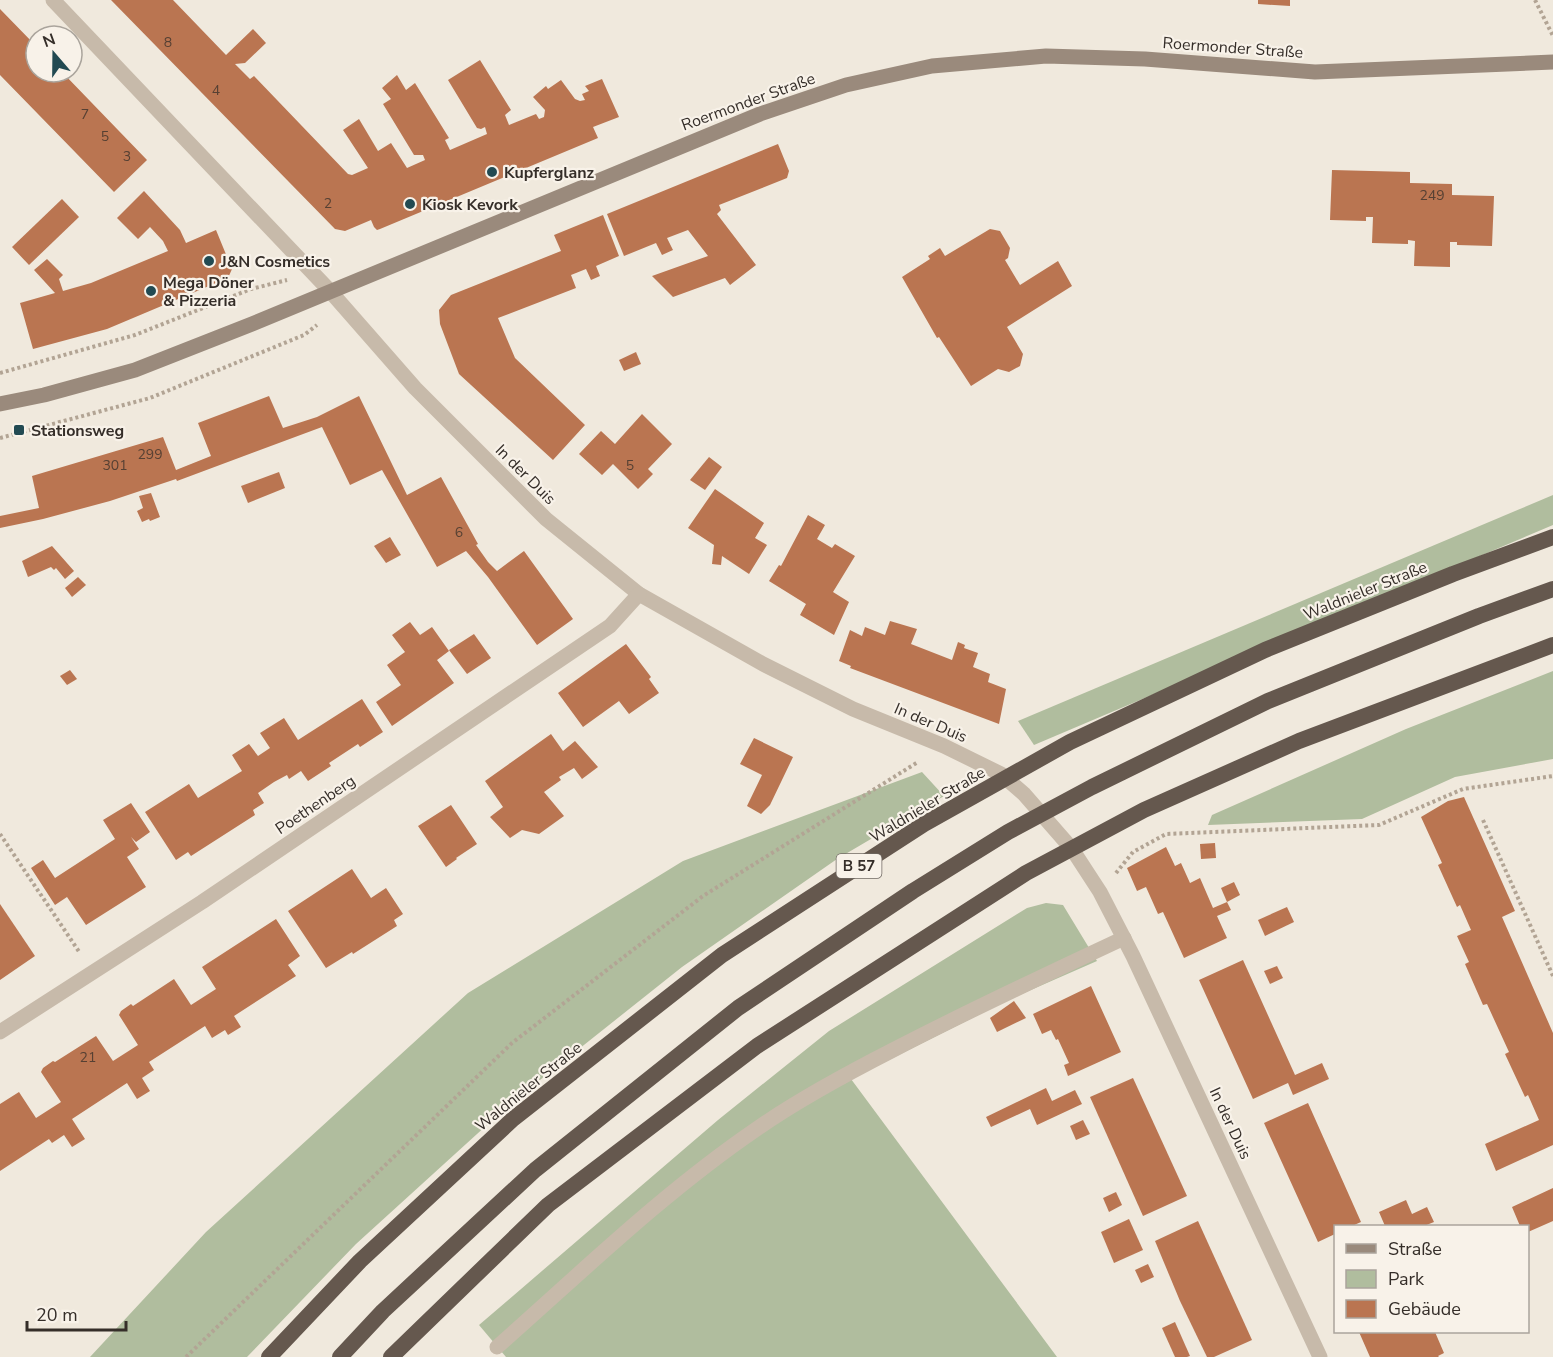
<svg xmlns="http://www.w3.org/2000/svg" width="1553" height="1357" font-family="'Nunito Sans',sans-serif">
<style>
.green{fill:#b0bd9e}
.building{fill:#ba7551}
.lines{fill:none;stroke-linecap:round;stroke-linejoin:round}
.path{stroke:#b2a494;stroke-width:4;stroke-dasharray:3 3;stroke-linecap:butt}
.service{stroke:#c7baaa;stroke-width:15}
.minor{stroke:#c7baaa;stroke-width:15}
.tertiary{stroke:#c7baaa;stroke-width:15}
.secondary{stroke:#9a8a7c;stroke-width:15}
.trunk{stroke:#65584e;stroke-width:16}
.poi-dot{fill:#224a52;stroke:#f8f2e9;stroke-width:2}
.labels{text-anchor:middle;stroke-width:4.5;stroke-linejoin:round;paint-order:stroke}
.number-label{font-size:14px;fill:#564033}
.shield{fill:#f8f2e9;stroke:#706963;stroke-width:1.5}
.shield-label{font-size:15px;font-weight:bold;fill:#352e29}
.street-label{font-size:16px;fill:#352e29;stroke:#f8f2e9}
.poi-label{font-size:16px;font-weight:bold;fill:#352e29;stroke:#f8f2e9;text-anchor:start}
</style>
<rect width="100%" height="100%" fill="#f0e9dd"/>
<g class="green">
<path d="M1553,495V525L1034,745L1018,721Z"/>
<path d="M1553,671V759L1455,777L1362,819L1208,825L1212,815L1406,729Z"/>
<path d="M922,772L944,796L837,859L682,967L511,1103L356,1244L247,1357H90L206,1232L468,993L683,861Z"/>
<path d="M1046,903L1063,905L1097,961L1008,1000L851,1079L1057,1357H506L479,1325L718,1120L829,1031L1027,908Z"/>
</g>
<g class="building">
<path d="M111,0H173L226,55L253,29L266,43L245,63L235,64L250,79L254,76L348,174L352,175L368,168L343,130L359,119L378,151L391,143L407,168L425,160L423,155H414L383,104L391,99L382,88L397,75L406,90L415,83L449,138L445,140L450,150L487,134L485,127L481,129L477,128L448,80L480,60L511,110L505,115L509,125L536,114L539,119L544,117L545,110L533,97L546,86L548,89L561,80L575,99L580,101L585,100L582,94L589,91L585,86L602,79L619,117L593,127L598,138L380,229L377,230L374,227L371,220L345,231L335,229Z"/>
<path d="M1258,0H1290V6L1258,4Z"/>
<path d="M0,9L36,46V72H62L147,160L114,192L0,75Z"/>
<path d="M778,144L789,171L787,178L719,205L721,210L717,214L756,265L730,285L725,278L673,297L652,276L708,256L688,230L667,238L673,250L662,255L656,243L624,256L607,214Z"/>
<path d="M1332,170L1410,172V183L1452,184V195L1494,196L1492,246L1457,245V242H1450V267L1414,266L1415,241L1408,240V244L1372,243L1373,217H1366V221L1330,220Z"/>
<path d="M144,191L180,230L186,243L216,230L232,269L228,278L107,329L33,349L20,303L55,293L34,270L47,259L63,275L59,279L63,291L91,283L168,251L163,241L150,227L138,239L117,218Z"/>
<path d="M62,199L79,217L29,265L12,247Z"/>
<path d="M603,215L619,256L596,266L600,276L591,280L586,269L571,275L576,288L498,318L515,358L585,425L553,460L459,374L440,324L439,310L451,295L561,251L554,235Z"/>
<path d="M990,229L1000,231L1010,248L1008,258L1005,260L1020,285L1058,261L1072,286L1007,327L1023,354L1020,366L1009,372L998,369L971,386L939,337L937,338L902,277L930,259L928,256L940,248L945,256Z"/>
<path d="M636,352L641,364L624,371L619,360Z"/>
<path d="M269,396L283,428L317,417L359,396L407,495L441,477L478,544L476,545L488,562L497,571L524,551L573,619L537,645L488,577L466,551L437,567L382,470L350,485L322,427L177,481L176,479L110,501L43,519L0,528V516L39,508L32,476L163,437L176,470L211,456L198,423Z"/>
<path d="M642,414L672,444L648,469L653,474L638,489L613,464L602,475L579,454L601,431L615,444Z"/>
<path d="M709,457L722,467L705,490L690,480Z"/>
<path d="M279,472L285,488L248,503L241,486Z"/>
<path d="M715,489L764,523L755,538L767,545L749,574L722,556L721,565L712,564L714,545L688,528Z"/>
<path d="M151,493L160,517L150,521L149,519L142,522L137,511L143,508L139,496Z"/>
<path d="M808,515L825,525L817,539L832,548L835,544L855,556L833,592L849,602L834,635L800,615L806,604L769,581L779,565L781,566Z"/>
<path d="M390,537L401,555L386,563L374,546Z"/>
<path d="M52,546L74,571L65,579L56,568L54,570L51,567L28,577L22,561Z"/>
<path d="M78,577L86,585L72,597L65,588Z"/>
<path d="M890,621L917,629L911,644L952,660L958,642L965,645L964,648L978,653L973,667L990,674L988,682L1006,689L999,724L850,668L851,666L839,661L850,630L862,636L865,627L885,635Z"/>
<path d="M410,622L420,635L432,627L449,651L437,660L454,683L392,726L376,702L401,685L387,665L405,652L392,635Z"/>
<path d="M474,634L491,658L467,674L449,650Z"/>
<path d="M626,644L651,677L649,679L659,693L629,714L619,701L583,727L558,693Z"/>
<path d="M70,670L77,679L67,685L60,676Z"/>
<path d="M362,699L383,732L360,747L358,744L329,763L331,766L308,781L301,771L289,779L287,775L274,782L258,793L264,803L253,810L255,815L191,856L188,852L176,860L145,812L189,784L198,798L242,771L232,755L249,744L258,756L270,748L260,733L284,718L298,740Z"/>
<path d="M551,734L563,751L575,741L598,767L582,779L574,768L559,777L561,780L544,792L564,816L539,834L522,830L510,838L490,817L503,807L485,781Z"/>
<path d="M754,738L793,757L770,805L761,814L747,806L762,775L740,764Z"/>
<path d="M1464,797L1515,911L1502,917L1553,1033V1145L1496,1171L1485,1144L1539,1120L1528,1095L1525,1097L1505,1054L1509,1052L1487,1004L1483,1005L1465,964L1469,962L1457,936L1471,930L1460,905L1457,907L1438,865L1442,863L1421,817L1448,801Z"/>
<path d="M131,803L150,832L136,842L131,837L139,849L127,857L146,887L86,925L67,897L55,905L31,868L43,860L55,878L115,839L103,820Z"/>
<path d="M451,805L477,844L456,858L457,859L446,867L418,826Z"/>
<path d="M1215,843L1216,858L1201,859L1200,844Z"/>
<path d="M1166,847L1175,866L1181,863L1190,883L1200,878L1213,908L1227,902L1231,910L1217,916L1227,938L1184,958L1163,912L1158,914L1146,887L1137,891L1127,868Z"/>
<path d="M352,869L371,898L386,888L403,914L394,920L397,926L353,954L352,952L326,968L288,911Z"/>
<path d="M1234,882L1240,895L1227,902L1221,888Z"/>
<path d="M0,904L35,956L0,980Z"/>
<path d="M1287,907L1294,922L1265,936L1258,920Z"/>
<path d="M276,919L300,956L288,965L296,976L234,1016L241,1027L228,1035L225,1030L212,1038L205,1026L149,1062L154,1070L142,1078L150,1091L137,1099L127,1083L72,1119L85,1139L72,1147L64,1135L52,1143L49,1139L0,1171V1104L19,1092L36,1118L61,1102L41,1072L43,1068L53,1061L55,1062L96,1036L113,1061L138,1045L119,1015L121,1011L131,1004L133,1006L174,979L191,1005L216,989L202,967Z"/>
<path d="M1243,960L1295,1075L1322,1063L1329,1079L1293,1095L1288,1083L1253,1099L1199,980Z"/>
<path d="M1277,966L1283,978L1270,984L1264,971Z"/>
<path d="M1091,986L1121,1052L1068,1076L1064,1065L1069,1063L1058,1039L1056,1040L1051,1030L1042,1034L1033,1014Z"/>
<path d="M1014,1001L1026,1018L997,1032L990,1018Z"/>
<path d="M1133,1078L1187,1196L1143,1216L1090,1097Z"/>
<path d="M1046,1088L1052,1101L1075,1090L1082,1104L1037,1125L1030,1109L991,1127L986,1117Z"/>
<path d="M1308,1103L1361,1222L1352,1226H1336L1335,1234L1318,1242L1264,1123Z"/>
<path d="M1083,1120L1090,1134L1076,1140L1070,1126Z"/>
<path d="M1553,1188V1221L1528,1232V1226H1520L1512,1207Z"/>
<path d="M1116,1192L1122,1205L1109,1212L1103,1198Z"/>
<path d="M1406,1200L1412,1214L1427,1207L1434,1222L1424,1226H1385L1379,1212Z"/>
<path d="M1129,1219L1143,1250L1114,1263L1101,1232Z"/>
<path d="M1198,1221L1252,1340L1214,1357H1207L1180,1301L1155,1241Z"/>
<path d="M1148,1264L1154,1277L1141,1283L1135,1270Z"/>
<path d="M1175,1322L1190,1356L1187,1357H1175L1162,1328Z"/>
<path d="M1359,1332H1435L1444,1353L1438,1356L1439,1357H1370Z"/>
</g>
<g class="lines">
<g class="path">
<path d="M1535,0L1553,36"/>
<path d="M0,373L135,335L251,289L287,280"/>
<path d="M0,438L150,398L304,335L317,325"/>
<path d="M1483,820L1553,976"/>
<path d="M0,834L80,953"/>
<path d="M1116,873L1133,852L1166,834L1379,825L1463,789L1553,776"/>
<path d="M186,1357L512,1043L703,896L918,762"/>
</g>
<path class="service" d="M497,1347C582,1272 664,1192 758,1128C801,1098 848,1073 895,1049C970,1010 1047,974 1124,938"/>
<g class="minor">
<path d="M330,291L415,388L546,519L639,594L763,664L853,709L944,746L1001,774L1024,794L1072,849L1100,892L1133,956L1320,1357"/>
<path d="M0,1032L202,902L610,626L639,594"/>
</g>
<path class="tertiary" d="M53,0L330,291"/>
<path class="secondary" d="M0,404L44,395L135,370L252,324L760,114L846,85L932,66L1046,56L1145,59L1315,72L1553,62"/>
<g class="trunk">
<path d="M269,1357L360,1261L513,1119L722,955L924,824L1070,742L1265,650L1453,574L1553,537"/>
<path d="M340,1357L383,1311L535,1170L738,1008L913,891L1008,832L1092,787L1268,701L1479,616L1553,589"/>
<path d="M391,1357L548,1205L757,1046L1026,873L1144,810L1299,741L1553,645"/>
</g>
</g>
<g class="poi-dot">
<circle cx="492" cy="172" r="6"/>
<circle cx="410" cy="204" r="6"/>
<circle cx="209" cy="261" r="6"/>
<circle cx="151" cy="291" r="6"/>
<rect x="13" y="424" width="12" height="12" rx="3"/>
</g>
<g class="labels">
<g class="number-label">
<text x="168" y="47">8</text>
<text x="216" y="95">4</text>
<text x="85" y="119">7</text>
<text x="105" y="141">5</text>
<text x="127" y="161">3</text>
<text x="1432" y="200">249</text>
<text x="328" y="208">2</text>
<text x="150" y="459">299</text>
<text x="115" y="470">301</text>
<text x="630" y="470">5</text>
<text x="459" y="537">6</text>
<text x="88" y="1062">21</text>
</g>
<rect class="shield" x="836.5" y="854" width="45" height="24" rx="4.5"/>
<g class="shield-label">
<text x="859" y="871">B 57</text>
</g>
<g class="street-label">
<text transform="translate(1233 47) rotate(4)" y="6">Roermonder Straße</text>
<text transform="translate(748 101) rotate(-20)" y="6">Roermonder Straße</text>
<text transform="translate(526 474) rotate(45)" y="6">In der Duis</text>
<text transform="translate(1365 590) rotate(-22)" y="6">Waldnieler Straße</text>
<text transform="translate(931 722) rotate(23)" y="6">In der Duis</text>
<text transform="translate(315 804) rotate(-34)" y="6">Poethenberg</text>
<text transform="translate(927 804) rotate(-31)" y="6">Waldnieler Straße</text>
<text transform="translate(528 1086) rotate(-39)" y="6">Waldnieler Straße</text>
<text transform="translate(1231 1123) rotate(65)" y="6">In der Duis</text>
</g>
<g class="poi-label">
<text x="504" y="178">Kupferglanz</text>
<text x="422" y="210">Kiosk Kevork</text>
<text x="221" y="267">J&amp;N Cosmetics</text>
<text x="163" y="288">Mega Döner<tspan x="163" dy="18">&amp; Pizzeria</tspan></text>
<text x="31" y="436">Stationsweg</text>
</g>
</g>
<rect x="1334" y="1225" width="195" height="108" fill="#f8f2e9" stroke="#aaa49c" stroke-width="1.5"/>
<rect x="1346" y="1244" width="30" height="9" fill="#9a8a7c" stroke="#aaa49c" stroke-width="1.5"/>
<text x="1388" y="1255" font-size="18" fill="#352e29">Straße</text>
<rect x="1346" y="1270" width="30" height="18" fill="#b0bd9e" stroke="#aaa49c" stroke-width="1.5"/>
<text x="1388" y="1285" font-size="18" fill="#352e29">Park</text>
<rect x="1346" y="1300" width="30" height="18" fill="#ba7551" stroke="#aaa49c" stroke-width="1.5"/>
<text x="1388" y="1315" font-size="18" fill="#352e29">Gebäude</text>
<g transform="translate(54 54) rotate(340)"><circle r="28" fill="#f8f2e9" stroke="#aaa49c" stroke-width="1.5"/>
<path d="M0-4.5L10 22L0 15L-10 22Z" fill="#224a52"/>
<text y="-9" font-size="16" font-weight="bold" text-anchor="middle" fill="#352e29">N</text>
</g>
<path d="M27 1321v9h99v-9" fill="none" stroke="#352e29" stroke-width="3"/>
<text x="36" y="1321" font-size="18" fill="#352e29" stroke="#f8f2e9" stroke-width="4.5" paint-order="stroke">20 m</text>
</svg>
